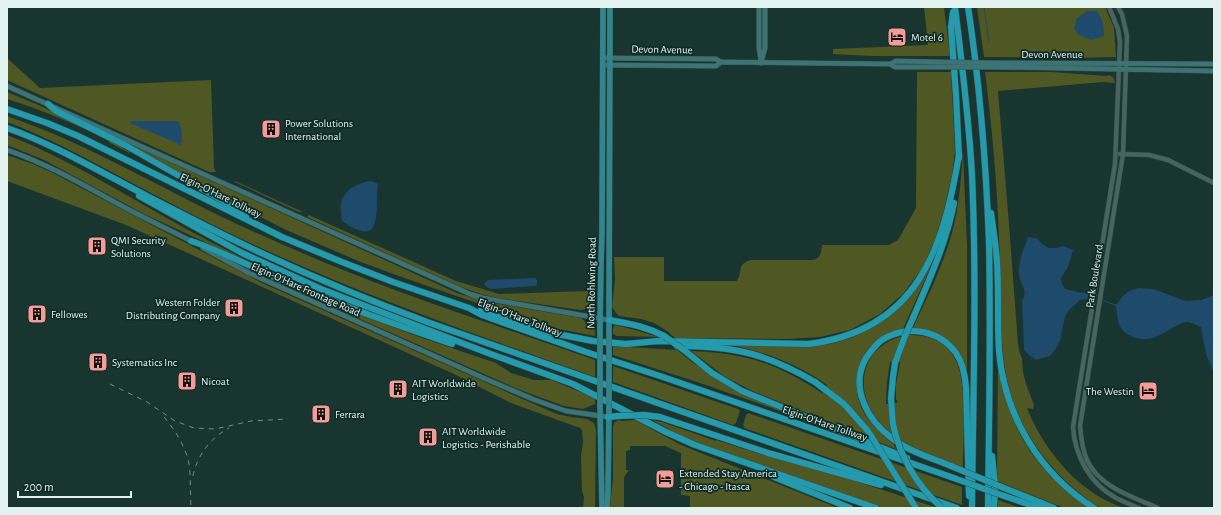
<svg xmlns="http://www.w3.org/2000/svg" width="1221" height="515" font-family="'Alegreya Sans',sans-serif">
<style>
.green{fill:#4f5723;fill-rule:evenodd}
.water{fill:#1e4b6b}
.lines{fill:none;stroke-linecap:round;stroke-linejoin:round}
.stream{stroke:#1e4b6b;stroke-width:1}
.tertiary-casing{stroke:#3c5450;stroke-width:5}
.secondary-casing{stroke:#3c5450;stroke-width:5.5}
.primary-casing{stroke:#3c5450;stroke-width:6}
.motorway-casing{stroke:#3c5450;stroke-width:7}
.tertiary{stroke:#47645e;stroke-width:4}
.secondary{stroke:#3c7476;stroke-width:4.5}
.primary{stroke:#32848d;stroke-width:5.5}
.motorway{stroke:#249aad;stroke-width:6}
.rail{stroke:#748a86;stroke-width:1;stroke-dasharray:5 5;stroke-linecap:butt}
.secondary-bridge-casing{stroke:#3c5450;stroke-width:5.5;stroke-linecap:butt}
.primary-bridge-casing{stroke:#3c5450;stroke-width:6;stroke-linecap:butt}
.motorway-bridge-casing{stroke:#3c5450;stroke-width:7;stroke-linecap:butt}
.secondary-bridge{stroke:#3c7476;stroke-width:4.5}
.primary-bridge{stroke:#32848d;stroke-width:5.5}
.motorway-bridge{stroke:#249aad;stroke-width:6}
.labels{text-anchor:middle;stroke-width:3.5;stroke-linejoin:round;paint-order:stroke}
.poi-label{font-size:11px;fill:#e2f2ee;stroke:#0f2b26;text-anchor:start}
.street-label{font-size:11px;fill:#e2f2ee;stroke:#0f2b26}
</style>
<rect width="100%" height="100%" fill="#193530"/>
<g class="green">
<path d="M924,7H944L950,56H872L833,54V49L928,45Z"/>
<path d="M977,7H1105L1114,28L1116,57L1078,58L984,57Z"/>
<path d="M7,58L40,88L211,80L214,168L216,172H209L7,80Z"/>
<path d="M917,72H951L955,151L952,175L944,210L936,237L923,267L903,294L880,314L850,330L820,337L787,339L675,338L667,331L654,323L641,319L619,316L616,313L612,307L615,279L614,257H664V281H737C743,272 736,264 751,260H813C821,258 821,253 822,245H889L898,240L916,208Z"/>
<path d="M985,72H1052L1107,76L1108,75C1113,76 1114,78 1115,83L1103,82L998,91L1009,224L1018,344L1020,354L1022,358L1023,372L1026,384L1034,405L1033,409L1027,408C1038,437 1063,472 1088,489C1098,497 1111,503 1123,508C1117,508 1108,510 1102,508C1095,506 1087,499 1082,495C1049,469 1022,433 1010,392C997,344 1002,287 999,238C997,182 992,127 985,72Z"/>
<path d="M7,92L43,107L104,137L130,152V153L108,142L109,141C76,124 42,110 7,99Z"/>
<path d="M7,116C92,145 168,193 250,230C284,245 317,260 351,273C431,305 514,331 595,360V377C482,337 370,298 261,248C217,228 174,205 132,183C91,161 50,138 7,122Z"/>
<path d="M7,135C67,158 118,191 174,222C205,240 237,255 268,271L144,214L44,160L7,145Z"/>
<path d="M135,146L457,293L487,302L581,318L595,330V336L558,329L508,314L396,275L358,261L284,229L222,197L134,147Z"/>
<path d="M963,153L967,245V370C959,346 939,328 913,328C929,293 947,258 955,220C960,198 961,175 963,153Z"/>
<path d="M7,155L33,164L51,172L262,283L543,408L557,414L571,417L587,419L594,423L596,430L595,508H583L584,497L582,491L581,456L583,442L582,430L580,428L511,403L456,375L126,225L7,181Z"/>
<path d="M235,181L303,212H299L235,182Z"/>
<path d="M309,215L456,281L499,294L586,291L589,285L590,275L594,272V303L587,309L580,310L498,298L481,294L461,287L307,217Z"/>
<path d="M932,264L903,329C895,331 887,333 880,338C853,357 849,394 869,420C874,426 880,433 886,438C890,442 894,443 896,449L750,390L724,376L691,351C745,353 776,363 822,393L827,385C797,364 768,353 731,345C758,345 785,347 811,346C864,344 907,309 932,264Z"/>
<path d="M258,274L308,295L422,338L496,363L511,373L534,380H551L595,398V404L583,409L564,406L520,390Z"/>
<path d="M615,325L639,331L658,337L617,336L613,334V328Z"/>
<path d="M910,335C963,335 964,381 964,421C964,436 963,452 963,468C943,460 922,453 904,442C876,426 854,394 868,363C876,346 892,337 910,335ZM890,362H900L896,385V400H897V403L886,404L887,382Z"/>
<path d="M613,346L677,350L692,362L735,390L806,420L697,382L613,355Z"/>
<path d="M998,358C1000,370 1001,383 1005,395C1017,443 1048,480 1088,508H1064L997,481Z"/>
<path d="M613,366L738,409L740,411L736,423L733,425L613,382Z"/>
<path d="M748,413L962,487V505L744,428L743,425L746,415Z"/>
<path d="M619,420L621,421L635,420L681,445L838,508H690V496L681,495V453L665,446H630V450L626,451V470H629L624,477V508H610L613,477V426L615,422Z"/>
<path d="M652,420L662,422L716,441V440L757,453L840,476L938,508H884L701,444L677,434Z"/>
<path d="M998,500L1021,508H998Z"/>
</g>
<g class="water">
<path d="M1087,11H1097C1103,19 1104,27 1104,36L1091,40L1079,35L1074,29L1077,18Z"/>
<path d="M131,121H178C182,127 183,139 181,145L130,123Z"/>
<path d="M371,181L377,183L378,186C375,198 382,236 362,231C355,230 348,225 342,221C341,214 339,202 344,196C349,187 362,182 371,181Z"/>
<path d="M1028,237L1038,239L1042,244L1049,248H1057L1063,246L1073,250L1068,267L1061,278L1062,284L1065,289L1088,294V299L1080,300L1069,310L1065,316L1060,341L1055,350L1050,356L1036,360L1030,356L1024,350L1022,300C1029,291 1020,284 1019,274C1018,261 1024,249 1028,237Z"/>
<path d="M535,278L537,280V285L535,286L491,289L487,287L484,284L488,280Z"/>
<path d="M1139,288L1153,289L1186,301L1201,300L1214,295V373L1206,354L1201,327L1194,324L1189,322H1185C1166,329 1154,345 1133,337C1128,335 1124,332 1121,328C1116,320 1118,310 1115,305L1118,303C1123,294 1129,290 1139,288Z"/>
</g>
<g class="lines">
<g class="stream">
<path d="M984,7L989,41"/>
<path d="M1104,301L1115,305"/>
</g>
<defs>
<g id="tertiary">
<path d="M1109,7L1118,29L1120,42L1115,164L1073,427C1075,456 1090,484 1116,498C1124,502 1131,505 1139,508"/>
<path d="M1118,7L1122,14L1127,36L1123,154L1080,426C1081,438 1082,449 1087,460C1099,487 1133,497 1158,508"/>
<path d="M1120,154L1149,155L1168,160L1214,183"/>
</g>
<g id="secondary">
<path d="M759,7V48L761,61"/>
<path d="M603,58L716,59L721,62"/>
<path d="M761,63L765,48V7"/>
<path d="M996,63L1214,64"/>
<path d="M890,64L896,61L936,62"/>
<path d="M603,65L716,66L721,62L890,64L895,67H937"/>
<path d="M996,67L1214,71"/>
<path d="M7,86L470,294L483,298L609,320"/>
<path d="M7,150C48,164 85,186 122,206C146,219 170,230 193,242"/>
<path d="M203,248L249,273L488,380L535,400L566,411L608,417"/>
</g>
<g id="primary">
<path d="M600,326L601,263L602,232L603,7"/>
<path d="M609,329L610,7"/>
<path d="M600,405L602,508"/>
<path d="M607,508L608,490L609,408"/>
</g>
<g id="motorway">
<path d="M955,7C962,63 969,119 972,175C977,286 973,397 972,508"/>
<path d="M968,7C980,85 986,163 989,242C991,330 989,419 988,508"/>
<path d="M953,12L951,27L956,95L959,158"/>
<path d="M48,104L56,111L125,145L239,210L246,217"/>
<path d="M7,109L47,123L78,136L282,237L342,262L393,282L469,308L482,315L586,352L663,377L951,477"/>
<path d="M7,128C44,141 79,160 113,178C137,191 162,204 186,216C265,257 346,292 430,323L957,508"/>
<path d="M139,196L242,253L321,289L488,353L573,384L666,432L695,445L876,508"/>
<path d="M991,213C993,229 996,245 997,262C999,291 997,320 999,350C1004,415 1039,473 1094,508"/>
<path d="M191,241C225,252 256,270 289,283C342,306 397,325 452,344"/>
<path d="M480,311L547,332L593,341L626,344L658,341L808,344C917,331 943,250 959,155"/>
<path d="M913,318C929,280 946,244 954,203"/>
<path d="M609,320C630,324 645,326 664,336"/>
<path d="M677,346C698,346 719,347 739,351C766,356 791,368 815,382"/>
<path d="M684,350L712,373L742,391L907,458"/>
<path d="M891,399L893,377L895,363"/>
<path d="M608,417L618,416"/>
<path d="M660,417L768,453L881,485"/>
<path d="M992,456L995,486L994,508"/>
<path d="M951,466C932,458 910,452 893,439C868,421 849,388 866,358C871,351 877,342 885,338C909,325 939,330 956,353C963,363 965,375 966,387L969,496"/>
<path d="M774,477L850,508"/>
<path d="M1004,488L1054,508"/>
<path d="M1004,496L1040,508"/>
</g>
</defs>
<use href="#tertiary" class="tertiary-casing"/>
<use href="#secondary" class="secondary-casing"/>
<use href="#primary" class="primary-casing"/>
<use href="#motorway" class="motorway-casing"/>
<use href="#tertiary" class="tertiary"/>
<use href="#secondary" class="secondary"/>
<use href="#primary" class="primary"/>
<use href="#motorway" class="motorway"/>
<g class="rail">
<path d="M110,384L147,402L175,421L194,428L215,429L251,421L288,419"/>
<path d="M164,417C175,430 186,447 189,464C191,478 190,493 191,508"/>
<path d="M193,476C197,456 210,438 229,428"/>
</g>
<defs>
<g id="secondary-bridge">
<path d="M936,62L996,63"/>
<path d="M937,67H996"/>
</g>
<g id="primary-bridge">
<path d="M600,405V326"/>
<path d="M609,408V329"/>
</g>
<g id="motorway-bridge">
<path d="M664,336L684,350"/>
<path d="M895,363L905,336L913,318"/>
<path d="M815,382L844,404L868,431L916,508"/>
<path d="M891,399C892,407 892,415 893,424C899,455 917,486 941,507"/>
<path d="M618,416L644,415L660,417"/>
<path d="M951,466L1004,488"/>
<path d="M951,477L1004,496"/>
</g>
</defs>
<use href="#secondary-bridge" class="secondary-bridge-casing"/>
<use href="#primary-bridge" class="primary-bridge-casing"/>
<use href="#motorway-bridge" class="motorway-bridge-casing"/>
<use href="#secondary-bridge" class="secondary-bridge"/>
<use href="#primary-bridge" class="primary-bridge"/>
<use href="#motorway-bridge" class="motorway-bridge"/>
</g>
<defs>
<symbol id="hotel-square" viewBox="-11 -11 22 22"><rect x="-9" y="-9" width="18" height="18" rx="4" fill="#f59c96" stroke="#0f2b26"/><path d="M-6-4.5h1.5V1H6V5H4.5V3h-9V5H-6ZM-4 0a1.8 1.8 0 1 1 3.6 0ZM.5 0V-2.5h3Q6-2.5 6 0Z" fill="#111"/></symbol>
<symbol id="building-square" viewBox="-11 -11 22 22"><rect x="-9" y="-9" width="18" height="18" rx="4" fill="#f59c96" stroke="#0f2b26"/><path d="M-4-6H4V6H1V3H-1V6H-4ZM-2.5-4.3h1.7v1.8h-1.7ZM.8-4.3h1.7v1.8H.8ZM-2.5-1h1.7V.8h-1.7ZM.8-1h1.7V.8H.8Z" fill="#111"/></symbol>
</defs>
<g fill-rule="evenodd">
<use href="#hotel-square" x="886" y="26" width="22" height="22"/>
<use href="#building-square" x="260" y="118" width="22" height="22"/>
<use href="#building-square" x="86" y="235" width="22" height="22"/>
<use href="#building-square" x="223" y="297" width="22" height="22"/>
<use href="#building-square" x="26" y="303" width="22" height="22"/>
<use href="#building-square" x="87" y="351" width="22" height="22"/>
<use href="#building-square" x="176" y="370" width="22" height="22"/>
<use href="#building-square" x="387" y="378" width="22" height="22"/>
<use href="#hotel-square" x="1137" y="380" width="22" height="22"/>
<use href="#building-square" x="310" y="403" width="22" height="22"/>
<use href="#building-square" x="417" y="426" width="22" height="22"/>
<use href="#hotel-square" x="654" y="468" width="22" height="22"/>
</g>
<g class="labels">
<g class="poi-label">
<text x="911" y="41">Motel 6</text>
<text x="285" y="127">Power Solutions<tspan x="285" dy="13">International</tspan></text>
<text x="111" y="244">QMI Security<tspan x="111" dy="13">Solutions</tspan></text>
<text x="220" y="306" text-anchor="end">Western Folder<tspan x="220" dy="13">Distributing Company</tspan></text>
<text x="51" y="318">Fellowes</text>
<text x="112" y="366">Systematics Inc</text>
<text x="201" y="385">Nicoat</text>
<text x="412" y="387">AIT Worldwide<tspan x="412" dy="13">Logistics</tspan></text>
<text x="1134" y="395" text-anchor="end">The Westin</text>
<text x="335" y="418">Ferrara</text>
<text x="442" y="435">AIT Worldwide<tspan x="442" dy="13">Logistics - Perishable</tspan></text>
<text x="679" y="477">Extended Stay America<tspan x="679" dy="13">- Chicago - Itasca</tspan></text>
</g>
<g class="street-label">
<text transform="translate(662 49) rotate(1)" y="4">Devon Avenue</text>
<text x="1052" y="58">Devon Avenue</text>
<text transform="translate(221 195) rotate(26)" y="4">Elgin-O'Hare Tollway</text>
<text transform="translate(1094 276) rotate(-81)" y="4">Park Boulevard</text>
<text transform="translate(591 283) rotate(-89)" y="4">North Rohlwing Road</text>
<text transform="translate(306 289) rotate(24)" y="4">Elgin-O'Hare Frontage Road</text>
<text transform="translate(520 317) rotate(21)" y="4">Elgin-O'Hare Tollway</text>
<text transform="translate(825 423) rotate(19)" y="4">Elgin-O'Hare Tollway</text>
</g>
</g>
<rect width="1221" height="515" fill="none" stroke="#e2f2ee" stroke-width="16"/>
<path d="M18 491v6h113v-6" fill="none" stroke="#e2f2ee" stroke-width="2"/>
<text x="24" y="491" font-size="12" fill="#e2f2ee" stroke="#0f2b26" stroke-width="3" paint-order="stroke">200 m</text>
</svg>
